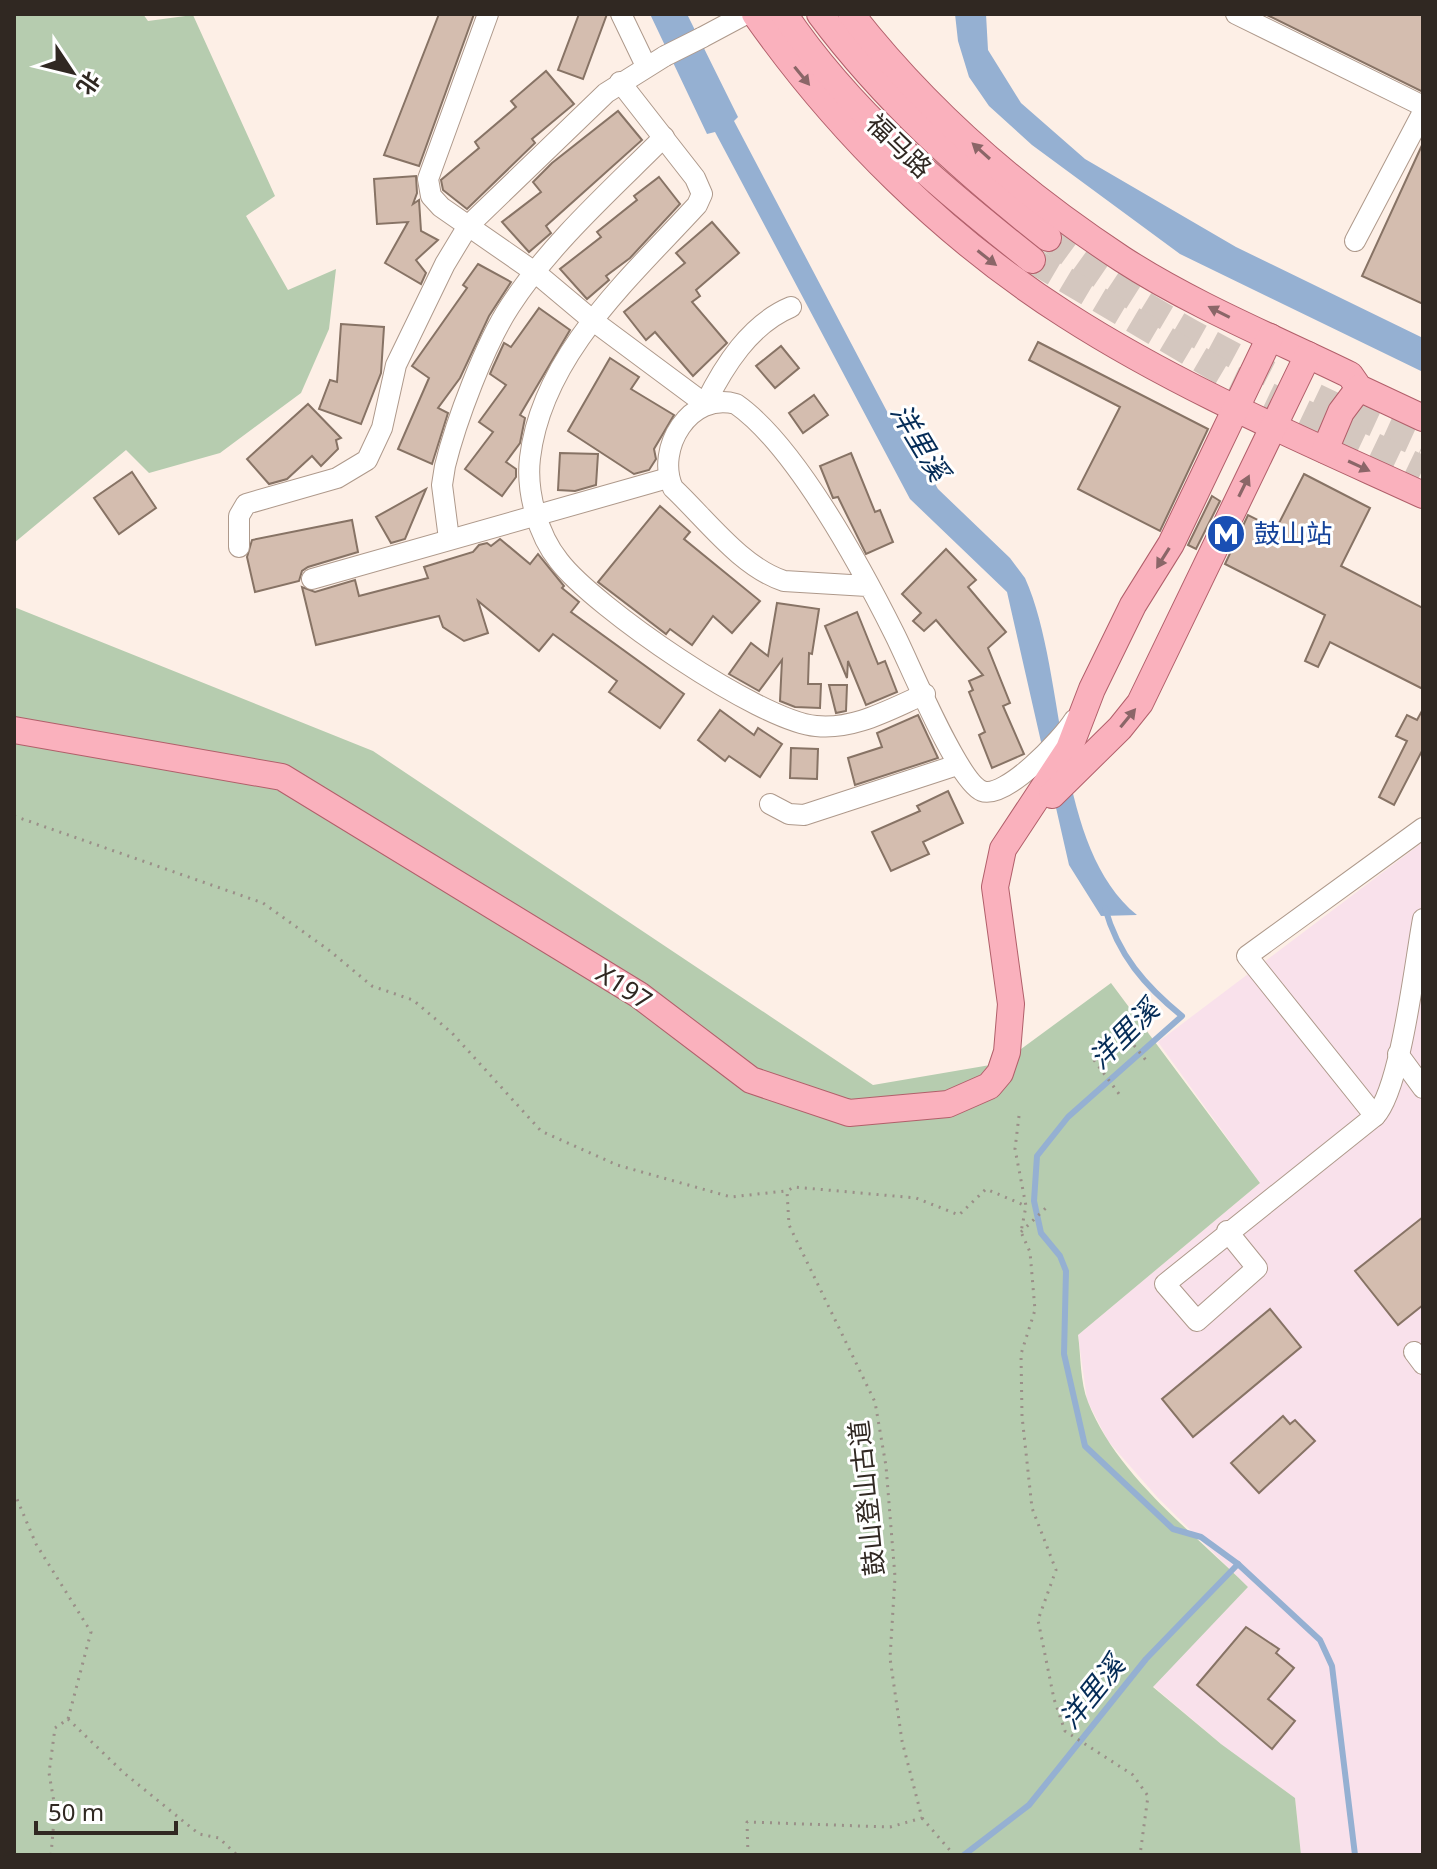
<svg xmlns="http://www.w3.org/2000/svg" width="1437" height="1869" font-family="'Noto Sans','Noto Sans SC',sans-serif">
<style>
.education{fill:#f9e1eb}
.green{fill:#b6ccaf}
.water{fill:#95b0d2}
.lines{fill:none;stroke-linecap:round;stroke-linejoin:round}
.stream{stroke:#95b0d2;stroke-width:6}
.building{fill:#d4bdaf;stroke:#877365;stroke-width:2}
.major-tunnel{stroke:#d4c7bf;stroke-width:26;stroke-dasharray:26 13;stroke-linecap:butt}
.minor-casing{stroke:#ae998b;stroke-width:22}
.major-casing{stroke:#b15f6a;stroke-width:28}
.path{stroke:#9a8f88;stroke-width:3;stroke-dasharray:2 6;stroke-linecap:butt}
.minor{stroke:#fff;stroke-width:20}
.major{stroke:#fab1bd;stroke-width:26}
.minor-bridge-casing{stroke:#ae998b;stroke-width:22;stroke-linecap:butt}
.minor-bridge{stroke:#fff;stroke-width:20}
.oneway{fill:#8b6668}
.labels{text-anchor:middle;stroke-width:6;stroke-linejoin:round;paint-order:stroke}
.street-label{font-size:26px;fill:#302822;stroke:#fff}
.transit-label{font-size:26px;fill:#164399;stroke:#fff;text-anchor:start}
.water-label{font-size:28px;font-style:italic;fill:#052c57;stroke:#fff}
</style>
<rect width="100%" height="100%" fill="#fdefe6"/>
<path class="education" d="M1423,842V1855H1301L1295,1798L1221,1744L1153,1686L1248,1587L1158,1498L1108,1441L1087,1400L1078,1335L1260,1183L1158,1042Z"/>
<g class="green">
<path d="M14,14H143L148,21L193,15L275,196L246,216L288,290L336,269L329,329L301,393L220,453L149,473L126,450L14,543Z"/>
<path d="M14,607L373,751L873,1085L1002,1063L1111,983L1260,1183L1078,1335C1081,1356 1080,1382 1088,1402C1117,1476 1193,1532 1248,1587L1153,1687L1221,1744L1295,1798L1301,1855H14Z"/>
</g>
<g class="water">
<path d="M650,14H687L738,117L734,121L891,419L897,416L938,489L1010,558L1025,578C1068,674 1052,846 1137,915L1101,916L1069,865L1007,592L910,499L715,132L707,134Z"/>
<path d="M955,14H986L988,50L1021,103L1085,159L1236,247L1423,338V372L1180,254L1032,145L989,106L969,77L958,41Z"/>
</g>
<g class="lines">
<g class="stream">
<path d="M1238,1564L1320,1640L1332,1666L1355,1855"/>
<path d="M964,1855L1029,1805L1146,1659L1238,1564L1201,1537L1173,1529L1085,1446L1064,1354L1066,1271L1060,1256L1041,1233L1034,1201L1037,1156L1068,1117L1182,1016C1145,986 1118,955 1105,908"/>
</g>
</g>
<g class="building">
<path d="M439,14H474L419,166L384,155Z"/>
<path d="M579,14H607L583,79L558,70Z"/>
<path d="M1265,14H1423V92Z"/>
<path d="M546,71L574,104L532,139L535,143L467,209L443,190L441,180L479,148L475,142L516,107L511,101Z"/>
<path d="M618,111L642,140L546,226L551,233L529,252L502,222L541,192L533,182L552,163Z"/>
<path d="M1423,143V304L1362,276Z"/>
<path d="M416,176L417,193L413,204L419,200L421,231L438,240L416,260L426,273L421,284L385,263L408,222L377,224L374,179Z"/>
<path d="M659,177L680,204L630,258L606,276L609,280L587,299L560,269L601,237L597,232L637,200L634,196Z"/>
<path d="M712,222L739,253L696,290L700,296L692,302L727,343L693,376L655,332L646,340L624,312L685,263L676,253Z"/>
<path d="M478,264L511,282L489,316L460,378L438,408L448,413L432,464L398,449L429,378L412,366L467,288L463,285Z"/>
<path d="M539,308L570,330L520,415L525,418L520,443L506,462L516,469V477L502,496L465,469L493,432L479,422L506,385L490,374L493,367L504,343L511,347Z"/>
<path d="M341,324L384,327L381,373L361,424L319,409L330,380L337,382Z"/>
<path d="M1038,342L1208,429L1160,531L1078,489L1120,407L1029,360Z"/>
<path d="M781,346L799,368L775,388L756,366Z"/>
<path d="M610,358L639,377L631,389L674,415L654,449L656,459L649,470L634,474L568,431Z"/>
<path d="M814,395L828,415L803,433L789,413Z"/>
<path d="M308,404L341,438L336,440L338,449L321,466L312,456L287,479L269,484L247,459Z"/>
<path d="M560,453L598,454L596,485L575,491L558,490Z"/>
<path d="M851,453L875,512L880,510L893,542L866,554L838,497L833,498L820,466Z"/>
<path d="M132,472L156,508L119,534L94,498Z"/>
<path d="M1304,474L1370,508L1341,566L1423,608V689L1330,642L1318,667L1305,661L1325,615L1225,564L1248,515L1276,529Z"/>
<path d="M426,489L405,539L391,543L376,517Z"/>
<path d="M1212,496L1220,501L1196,549L1188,545Z"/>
<path d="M660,506L690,532L684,539L760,601L732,633L713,616L692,645L670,629L666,634L598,582Z"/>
<path d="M352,520L358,552L308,567L302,571L299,581L255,592L247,557L252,540Z"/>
<path d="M500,539L530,564L538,554L564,586L562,588L579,602L571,612L684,694L660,728L609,692L617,681L553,634L539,651L478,601L488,633L464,641L443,627L439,616L316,645L302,587L315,592L355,580L359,596L428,578L424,567L473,552L479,545L487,543L491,546Z"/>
<path d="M946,549L976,580L968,587L1006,632L988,648L1010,703L1003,706L1024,754L992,768L979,735L985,732L969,692L973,690L969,681L983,675L936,620L924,631L913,621L921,613L902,594Z"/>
<path d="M777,603L819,609L812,654L809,653L808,684H821L820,708L795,707L780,701L782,660L759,691L729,674L751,643L768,656Z"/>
<path d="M857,612L878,664L885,661L897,692L866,705L848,661L847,678L825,626Z"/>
<path d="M829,685H847L846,711L836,713Z"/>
<path d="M1423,709V749L1394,805L1379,797L1407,741L1396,736L1407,715L1417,720Z"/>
<path d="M720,710L754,735L758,728L782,744L760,777L729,756L725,761L698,740Z"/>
<path d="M918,715L938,758L855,785L848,758L882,747L877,733Z"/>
<path d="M791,748L818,749L817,779L790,778Z"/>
<path d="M948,791L963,823L923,842L929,854L891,871L872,832L920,811L917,806Z"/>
<path d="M1423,1217V1305L1398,1325L1355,1271Z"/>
<path d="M1270,1309L1301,1347L1193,1437L1162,1399Z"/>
<path d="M1283,1416L1290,1424L1295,1420L1315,1441L1259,1493L1231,1463Z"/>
<path d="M1246,1627L1279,1649L1276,1653L1294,1668L1268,1699L1295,1721L1272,1749L1197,1685Z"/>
</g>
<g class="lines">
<g class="major-tunnel">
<path d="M1048,238C1162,326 1292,387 1423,446"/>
<path d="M1032,260L1230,377L1423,469"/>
</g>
<defs>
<g id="minor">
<path d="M488,14L428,179L431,196L441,207L536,273L592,320L705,404C724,366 750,324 791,307"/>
<path d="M621,14L646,66"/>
<path d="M1236,14L1423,106"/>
<path d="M701,38L746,14"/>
<path d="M620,82L695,178L702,194L697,205C631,277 542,355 530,458C526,492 538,535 559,561C594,607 759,721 816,726C855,730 890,709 925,694"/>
<path d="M1355,241L1423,112"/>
<path d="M449,539L442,485L445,466C456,421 485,344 510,306C551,243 611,190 664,137"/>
<path d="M239,547V516L246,504L337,478L367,460L382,428L396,365L445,264L468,226L606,93L665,56"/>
<path d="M312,579L668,478"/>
<path d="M867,586L784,581C741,567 706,519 673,488C655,449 690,391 736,404C795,445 861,567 894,633C909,662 957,781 982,791C1005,800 1062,739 1074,720"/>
<path d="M770,804L789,814L804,815L957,765"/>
<path d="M1398,1054L1423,1088"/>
<path d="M1375,1116C1401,1089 1415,961 1423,919"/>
<path d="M1227,1231L1257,1268L1197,1321L1165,1284L1375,1116L1247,956L1423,828"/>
<path d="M1414,1352L1423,1364"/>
</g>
<g id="major">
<path d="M755,14C838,132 944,237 1066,315C1178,387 1303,440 1423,495"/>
<path d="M784,14C850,112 941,188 1032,260"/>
<path d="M820,14C885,101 963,171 1048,238"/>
<path d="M851,14C926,110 1020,192 1122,259C1193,305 1274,338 1350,375L1359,388L1423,418"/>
<path d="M1325,450L1341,412L1359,388"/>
<path d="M14,730L282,777L639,995L751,1080L849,1113L948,1104L989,1086L1000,1073L1007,1052L1011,1004L995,887L1003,849L1069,749L1092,689L1133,605L1171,544L1270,337"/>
<path d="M1052,795L1120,728L1140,703L1308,355"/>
</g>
</defs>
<use href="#minor" class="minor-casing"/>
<use href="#major" class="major-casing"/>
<g class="path">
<path d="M14,816L263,903L330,951L372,986L413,1000L452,1033L541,1131L617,1165L731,1197L785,1191"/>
<path d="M1124,1033L1149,1064"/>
<path d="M1094,1060L1122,1098"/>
<path d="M1019,1116L1015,1149L1026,1206L1021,1232L1030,1252L1035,1310L1021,1354L1022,1416L1032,1508L1056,1570L1038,1620L1054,1699L1065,1731L1133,1775L1148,1796L1140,1855"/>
<path d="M1021,1232L1049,1205"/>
<path d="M14,1492L36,1544L91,1632L68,1719L55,1728L49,1773L55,1808L51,1855"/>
<path d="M68,1719L124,1773L199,1834L219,1838L237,1855"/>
<path d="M922,1818L954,1855"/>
<path d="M748,1855L747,1822L890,1827L922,1818L902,1741L890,1658L895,1577L886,1466L875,1402L789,1225L787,1191L794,1187L916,1198L959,1215L986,1189L1026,1206"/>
</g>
<use href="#minor" class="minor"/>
<use href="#major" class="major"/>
<defs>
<path id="minor-bridge" d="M665,56L701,38"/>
</defs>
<use href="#minor-bridge" class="minor-bridge-casing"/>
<use href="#minor-bridge" class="minor-bridge"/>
</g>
<defs><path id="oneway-solid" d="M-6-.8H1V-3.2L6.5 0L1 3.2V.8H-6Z" transform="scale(2)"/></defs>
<g class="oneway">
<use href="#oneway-solid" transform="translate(802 76) rotate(51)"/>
<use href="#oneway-solid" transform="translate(981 151) rotate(-138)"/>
<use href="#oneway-solid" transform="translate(987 258) rotate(38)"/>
<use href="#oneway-solid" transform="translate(1219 312) rotate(-153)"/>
<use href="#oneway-solid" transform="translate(1359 466) rotate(25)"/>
<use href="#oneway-solid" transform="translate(1244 486) rotate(-64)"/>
<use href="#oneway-solid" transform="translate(1163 558) rotate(122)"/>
<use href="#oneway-solid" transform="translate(1128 718) rotate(-51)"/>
</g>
<defs>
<symbol id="metro-disc" viewBox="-11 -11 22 22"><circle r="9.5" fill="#1a4fb4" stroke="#fff"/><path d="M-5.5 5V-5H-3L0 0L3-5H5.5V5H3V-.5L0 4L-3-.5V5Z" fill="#fff"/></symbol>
</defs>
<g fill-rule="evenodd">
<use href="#metro-disc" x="1204" y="512" width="44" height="44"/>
</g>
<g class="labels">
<g class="street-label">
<text transform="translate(899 146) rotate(44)" y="9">福马路</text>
<text transform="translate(624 987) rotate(33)" y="9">X197</text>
<text transform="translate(867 1498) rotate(-96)" y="9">鼓山登山古道</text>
</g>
<g class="transit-label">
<text x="1254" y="543">鼓山站</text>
</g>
<g class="water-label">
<text transform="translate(920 442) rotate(59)" y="10">洋里溪</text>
<text transform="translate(1124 1034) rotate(-45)" y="10">洋里溪</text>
<text transform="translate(1092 1692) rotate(-51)" y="10">洋里溪</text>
</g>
</g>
<rect width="1437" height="1869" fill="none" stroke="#302822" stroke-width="32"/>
<g transform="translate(72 72) rotate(125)" stroke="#ffffff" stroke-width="6" paint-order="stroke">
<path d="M0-6L14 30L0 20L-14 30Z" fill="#302822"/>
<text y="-12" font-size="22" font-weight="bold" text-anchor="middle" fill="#302822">北</text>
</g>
<path d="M36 1821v12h140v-12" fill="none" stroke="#302822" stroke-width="4"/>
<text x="48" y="1821" font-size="24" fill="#302822" stroke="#ffffff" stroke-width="6" paint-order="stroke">50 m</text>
</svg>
